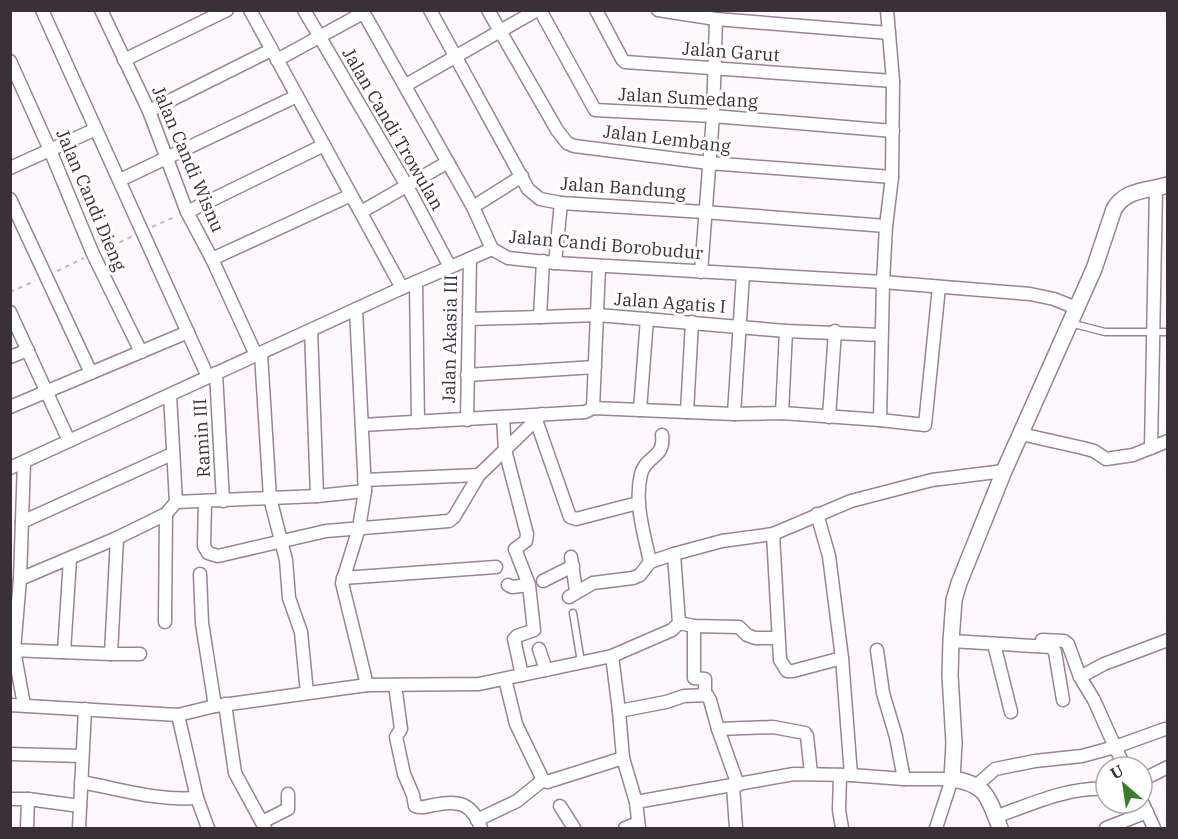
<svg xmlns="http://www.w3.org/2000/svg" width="1178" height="839" font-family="'IBM Plex Serif',serif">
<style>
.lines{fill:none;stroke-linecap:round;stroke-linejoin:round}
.service-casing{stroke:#998395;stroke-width:9}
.minor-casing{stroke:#998395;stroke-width:15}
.tertiary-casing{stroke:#998395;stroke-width:18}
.path{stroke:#c0babe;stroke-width:2;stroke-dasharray:4.5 4.5;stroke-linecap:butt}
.service{stroke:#fff;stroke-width:6}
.minor{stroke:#fff;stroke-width:12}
.tertiary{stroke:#fff;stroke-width:15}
.labels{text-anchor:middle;stroke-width:6;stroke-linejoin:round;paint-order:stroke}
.street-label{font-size:18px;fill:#3a3138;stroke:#fff}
</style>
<rect width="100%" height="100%" fill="#fcf8fb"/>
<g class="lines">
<defs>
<g id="service">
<path d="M1070,323L1105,332H1168"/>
<path d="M573,613L581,662"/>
</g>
<g id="minor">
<path d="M42,10L208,377"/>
<path d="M101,10L149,111L187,212L212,259L256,355"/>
<path d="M250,10L402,288"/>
<path d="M304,10L407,186L450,267"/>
<path d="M362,10L473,207L492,249L508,258L555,263L883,282L1030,294L1054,299L1076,308"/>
<path d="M430,10L528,189L540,199L561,203L704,212L886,226"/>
<path d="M488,10L557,130L567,143L574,146L709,163L892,177"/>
<path d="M540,10L595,110L713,116L893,131"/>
<path d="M596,10L622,59L625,62L893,81"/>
<path d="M658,10L716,19L889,33"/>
<path d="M124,60L227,10"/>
<path d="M277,60L363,13"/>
<path d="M10,61L50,150L93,254L141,352"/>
<path d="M406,85L537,10"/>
<path d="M149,111L271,50"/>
<path d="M10,168L96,129"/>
<path d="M120,180L297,96"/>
<path d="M10,199L91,373"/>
<path d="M473,207L522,176"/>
<path d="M187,212L324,145"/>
<path d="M361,212L448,162"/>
<path d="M212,259L351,195"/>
<path d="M543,261L540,317L598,315L786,331L881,335"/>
<path d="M555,263L561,203"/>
<path d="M701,272L713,116L716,19"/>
<path d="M416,282L418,422"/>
<path d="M356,309L365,491L359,528L342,583L367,685"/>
<path d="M10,312L69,441"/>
<path d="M469,319L540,317"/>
<path d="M311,330L317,496"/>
<path d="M261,354L270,498L286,560L289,598L301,632L307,693"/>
<path d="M10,357L28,350"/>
<path d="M216,373L223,501"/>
<path d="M467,375L595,367"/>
<path d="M170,395L176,502L317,496L365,491"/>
<path d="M10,407L188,332"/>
<path d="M593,408L599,266"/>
<path d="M640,410L647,319"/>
<path d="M687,412L692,322"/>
<path d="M782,413L786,331"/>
<path d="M734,414L743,274"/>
<path d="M829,417L835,331"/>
<path d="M503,418L505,450L527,534L526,541L515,549L529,585"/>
<path d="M467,420L470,259"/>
<path d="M536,420L570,517L576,519L638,503"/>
<path d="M880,420L883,282L886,226L892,177L893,81L887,10"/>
<path d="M362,425L585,412L593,408L734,414L782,413L880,420L925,425L939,287"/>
<path d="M1021,434L1083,448L1094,451L1106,459L1133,455L1168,441"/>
<path d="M1151,448L1156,188"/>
<path d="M10,468L402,288L492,249"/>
<path d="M364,480L479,475"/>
<path d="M205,501L204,546L208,553L218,556L326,531L449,521L454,517L479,475L542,414"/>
<path d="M817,514L829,556L842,658L851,775"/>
<path d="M22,522L172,454"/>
<path d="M773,534L780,660L787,671H793L842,658"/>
<path d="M571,557L576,591"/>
<path d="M650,562C644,533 634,503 641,474C646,455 665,459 662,435"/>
<path d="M200,574L202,623L215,706"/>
<path d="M343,578L496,567"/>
<path d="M20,579L117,538L166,514L176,502"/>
<path d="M543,581L573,566"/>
<path d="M508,585L512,587L529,585L534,630L517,636L514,639L522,675"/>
<path d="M569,597L593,583L633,578L640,575L650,562L674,554L722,541L773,534L851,501L932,480L1004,471"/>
<path d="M165,622L166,514"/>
<path d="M679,623L694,626L739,627L747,635L755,638H778"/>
<path d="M694,626V678L705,679V695"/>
<path d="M1042,640L1064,641L1068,644L1080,677"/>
<path d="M951,641L1051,647L1055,652L1063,700"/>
<path d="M994,644L1011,712"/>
<path d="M539,649L546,670"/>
<path d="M10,650L111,654H140"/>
<path d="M877,650L883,693L896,737L904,779"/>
<path d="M64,652L70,559"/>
<path d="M111,654L117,538"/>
<path d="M612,656L619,711L623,758L636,802L639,828"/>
<path d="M505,679L516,724L543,780L547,782L623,758"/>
<path d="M395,685L401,729L396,737L404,774L413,795L415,806C422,809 427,806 434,805C459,800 472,803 481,828"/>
<path d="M225,704L235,773L265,828"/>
<path d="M10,705L178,715L215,706L367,685L479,684L612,656L672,630L679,623L674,554"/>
<path d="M24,705L14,650L20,579L24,462"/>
<path d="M619,711L666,702L684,696L707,695L710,700L718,729L773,727L805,733L807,736L811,773"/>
<path d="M178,715L197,798L208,828"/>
<path d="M718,729L738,785"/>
<path d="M1165,729L1115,747L1094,700L1080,677L1104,664L1168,640"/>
<path d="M10,754L82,756"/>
<path d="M840,775L839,810L842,828"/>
<path d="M1142,780L1168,767"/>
<path d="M81,782C120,789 157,801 197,798"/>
<path d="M977,785L995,769L1035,761L1082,756L1115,747L1125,767"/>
<path d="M733,786L736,828"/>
<path d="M10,799H28L80,806"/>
<path d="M636,802L794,774L851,775L904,779H952L936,828"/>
<path d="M1142,802L1154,828"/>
<path d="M560,806L574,828"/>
<path d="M995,817C1032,804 1067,787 1106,789"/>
<path d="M477,820L517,801L543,780"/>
<path d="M262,822L288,809V794"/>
<path d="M27,828L28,799"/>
<path d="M79,828L85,709"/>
<path d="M625,828L638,823"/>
<path d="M1106,828L1147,812"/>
</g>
<path id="tertiary" d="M1000,828C988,797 987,784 952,779L954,743L950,675L951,641L954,600L959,583L1004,471L1094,269L1114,209C1126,189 1147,191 1168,185"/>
</defs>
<use href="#service" class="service-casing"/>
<use href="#minor" class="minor-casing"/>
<use href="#tertiary" class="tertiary-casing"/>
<g class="path">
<path d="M152,227L177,216"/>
<path d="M103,250L133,236"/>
<path d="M57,271L84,258"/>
<path d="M10,292L35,281"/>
</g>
<use href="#service" class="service"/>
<use href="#minor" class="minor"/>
<use href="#tertiary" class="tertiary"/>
</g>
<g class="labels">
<g class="street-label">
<text transform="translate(731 52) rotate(4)" y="6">Jalan Garut</text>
<text transform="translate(688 98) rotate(3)" y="6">Jalan Sumedang</text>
<text transform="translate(393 129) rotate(60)" y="6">Jalan Candi Trowulan</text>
<text transform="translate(667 139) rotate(7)" y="6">Jalan Lembang</text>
<text transform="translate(188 159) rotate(67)" y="6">Jalan Candi Wisnu</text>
<text transform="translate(623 188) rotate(4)" y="6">Jalan Bandung</text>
<text transform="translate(91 200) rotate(67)" y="6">Jalan Candi Dieng</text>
<text transform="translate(606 245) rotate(5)" y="6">Jalan Candi Borobudur</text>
<text transform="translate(670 303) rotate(4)" y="6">Jalan Agatis I</text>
<text transform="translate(450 339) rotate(-89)" y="6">Jalan Akasia III</text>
<text transform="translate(202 438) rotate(-93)" y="6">Ramin III</text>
</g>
</g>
<rect width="1178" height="839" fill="none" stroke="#3a3138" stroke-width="24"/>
<g transform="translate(1124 785) rotate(331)"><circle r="28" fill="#ffffff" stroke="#b0adaf" stroke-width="1.5"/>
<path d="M0-4.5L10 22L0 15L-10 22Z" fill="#367f26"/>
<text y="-9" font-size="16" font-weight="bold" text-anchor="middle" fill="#3a3138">U</text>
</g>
</svg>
